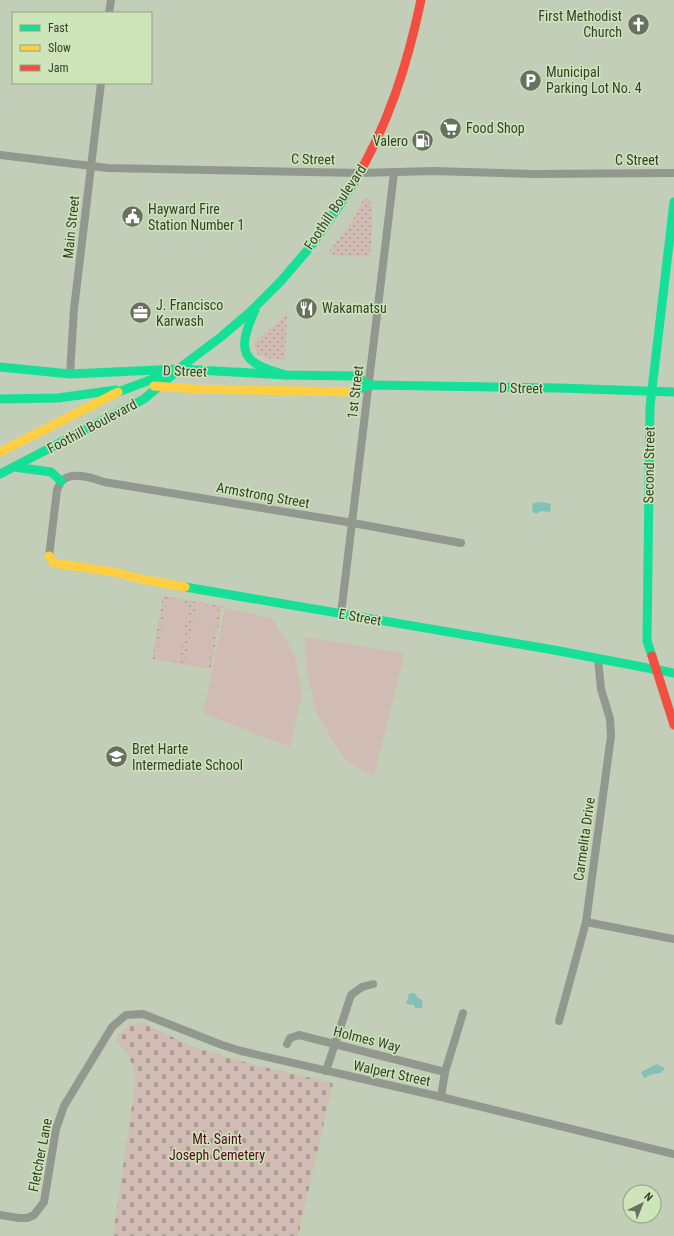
<svg xmlns="http://www.w3.org/2000/svg" width="674" height="1236" font-family="'Roboto Condensed',sans-serif">
<style>
.cemetery{fill:url(#cemetery-stones)}
.park{fill:url(#park-dots)}
.garden{fill:#d1bcb5}
.water{fill:#83c1b7}
.lines{fill:none;stroke-linecap:round;stroke-linejoin:round}
.street{stroke:#93988f;stroke-width:8}
.fast{stroke:#16e098;stroke-width:9}
.slow{stroke:#ffcf43;stroke-width:9}
.jam{stroke:#f24e42;stroke-width:9}
.labels{text-anchor:middle;stroke-width:3;stroke-linejoin:round;paint-order:stroke}
.poi-label{font-size:14px;fill:#363f2e;stroke:#cde5b9;text-anchor:start}
.street-label{font-size:14px;fill:#363f2e;stroke:#cde5b9}
.park-label{font-size:14px;fill:#58061f;stroke:#cde5b9}
</style>
<defs>
<pattern id="cemetery-stones" width="16" height="16" patternUnits="userSpaceOnUse"><rect width="16" height="16" fill="#d1bcb5"/><path d="M2 7V4a2 2 0 0 1 4 0v3zM10 15v-3a2 2 0 0 1 4 0v3z" fill="#aa9a94"/></pattern>
<pattern id="park-dots" width="8" height="8" patternUnits="userSpaceOnUse"><rect width="8" height="8" fill="#d1bcb5"/><path d="M2 2h.1M6 6h.1" fill="none" stroke="#aa9a94" stroke-width="1.8" stroke-linecap="round"/></pattern>
</defs>
<rect width="100%" height="100%" fill="#c2ceb7"/>
<path class="cemetery" d="M143,1023L193,1047L255,1065L333,1083L298,1236H113L136,1078L129,1056L116,1040C124,1027 127,1024 143,1023Z"/>
<g class="park">
<path d="M366,198H368C376,205 371,245 370,257L335,255L328,253C341,236 356,219 363,199Z"/>
<path d="M287,314L285,360L266,358L257,354L254,344L260,337Z"/>
<path d="M163,596L222,606L211,669L152,659Z"/>
</g>
<g class="garden">
<path d="M167,599L189,603L179,663L156,659Z"/>
<path d="M196,604L218,608L208,668L185,664Z"/>
<path d="M225,608L272,618L295,655L302,695L290,747L203,713Z"/>
<path d="M305,637L405,653L374,776L345,760L317,714L306,670Z"/>
</g>
<g class="water">
<path d="M542,502L551,504L550,512L541,511L536,514L532,511L533,503Z"/>
<path d="M412,993L416,994L417,997L423,1001L422,1008H415L414,1005L406,1004L409,994Z"/>
<path d="M657,1064L665,1068L661,1073L653,1074L644,1078L641,1072Z"/>
</g>
<g class="lines">
<g class="street">
<path d="M109,13L111,0"/>
<path d="M0,155L108,168L360,173L433,171L533,174L674,173"/>
<path d="M70,374L74,309L101,83"/>
<path d="M49,556L57,490C58,488 59,484 61,482C70,470 93,478 104,482L353,523L461,543"/>
<path d="M341,614L394,173"/>
<path d="M586,922L674,939"/>
<path d="M559,1021L586,922L611,736L610,719L601,689L598,659"/>
<path d="M287,1044L290,1038L299,1035L445,1072"/>
<path d="M326,1071L351,995L362,987L373,984"/>
<path d="M441,1097L445,1072L463,1013"/>
<path d="M0,1215L19,1218H27L34,1215L44,1202L56,1129L64,1106L112,1027L126,1015L143,1014L222,1045L241,1051L441,1097L674,1154"/>
</g>
<g class="fast">
<path d="M255,310C236,352 241,363 286,375"/>
<path d="M0,367L70,374L179,369L286,375L356,376L369,385"/>
<path d="M118,392L174,371"/>
<path d="M353,392L369,385L559,388L674,392"/>
<path d="M0,399L58,398L116,390"/>
<path d="M14,467L51,472L61,481"/>
<path d="M0,474L144,399L185,364L222,336L249,313L281,281L311,246L337,209L353,184"/>
<path d="M185,587L554,650L674,673"/>
<path d="M652,656L647,641L650,406L674,202"/>
</g>
<g class="slow">
<path d="M154,386L195,389L353,392"/>
<path d="M0,452L118,392"/>
<path d="M49,556L54,563L114,572L141,579L185,587"/>
</g>
<g class="jam">
<path d="M353,184C388,126 407,66 421,0"/>
<path d="M652,656L674,725"/>
</g>
</g>
<defs>
<symbol id="church-disc" viewBox="-11 -11 22 22"><circle r="9.5" fill="#67715e" stroke="#cde5b9"/><path d="M-1.2-6h2.4v3.5h3.3v2.4h-3.3V6h-2.4V-.1h-3.3v-2.4h3.3Z" fill="#fff"/></symbol>
<symbol id="parking-disc" viewBox="-11 -11 22 22"><circle r="9.5" fill="#67715e" stroke="#cde5b9"/><path d="M-3.5-5.5H1a3.5 3.5 0 0 1 0 7H-1V5.5H-3.5ZM-1-3.4V-.6H.8a1.4 1.4 0 0 0 0-2.8Z" fill="#fff"/></symbol>
<symbol id="supermarket-disc" viewBox="-11 -11 22 22"><circle r="9.5" fill="#67715e" stroke="#cde5b9"/><path d="M-6-5.5h2.5l.6 2H6L4.5 2H-2.5L-4.4-4H-6ZM-1.5 3.2a1.3 1.3 0 1 0 .1 0ZM3 3.2a1.3 1.3 0 1 0 .1 0Z" fill="#fff"/></symbol>
<symbol id="fuel-disc" viewBox="-11 -11 22 22"><circle r="9.5" fill="#67715e" stroke="#cde5b9"/><path d="M-5.5-6h7V0h2V4h1.3V-2.5L3-4.5l.8-.8L6-3V5H2.5V1h-1V6h-7ZM-4.2-4.7v3.2H.2V-4.7Z" fill="#fff"/></symbol>
<symbol id="civic-disc" viewBox="-11 -11 22 22"><circle r="9.5" fill="#67715e" stroke="#cde5b9"/><path d="M-.6-6.5H3V-4.5H.6V-3L4-1V1h2V6H-6V1h2V-1L-.6-3ZM-1.2 2.5V6h2.4V2.5Z" fill="#fff"/></symbol>
<symbol id="restaurant-disc" viewBox="-11 -11 22 22"><circle r="9.5" fill="#67715e" stroke="#cde5b9"/><path d="M-5-6h1v4h1v-4h1v4h1v-4h1v5L-1.5 .5V6h-2V.5L-5-1ZM5-6V6H3V1.5H1.5Q1.5-4 5-6Z" fill="#fff"/></symbol>
<symbol id="office-disc" viewBox="-11 -11 22 22"><circle r="9.5" fill="#67715e" stroke="#cde5b9"/><path d="M-6-3h4V-5.5h4V-3h4V5H-6ZM-1-4.5V-3h2v-1.5ZM-6 0V1H6V0Z" fill="#fff"/></symbol>
<symbol id="school-disc" viewBox="-11 -11 22 22"><circle r="9.5" fill="#67715e" stroke="#cde5b9"/><path d="M0-5L7-2L0 1L-7-2ZM-4 1L0 2.5L4 1V4Q0 6-4 4Z" fill="#fff"/></symbol>
</defs>
<g fill-rule="evenodd">
<use href="#church-disc" x="626" y="12" width="25" height="25"/>
<use href="#parking-disc" x="518" y="68" width="25" height="25"/>
<use href="#supermarket-disc" x="438" y="116" width="25" height="25"/>
<use href="#fuel-disc" x="410" y="128" width="25" height="25"/>
<use href="#civic-disc" x="120" y="204" width="25" height="25"/>
<use href="#restaurant-disc" x="294" y="296" width="25" height="25"/>
<use href="#office-disc" x="128" y="300" width="25" height="25"/>
<use href="#school-disc" x="104" y="744" width="25" height="25"/>
</g>
<g class="labels">
<g class="poi-label">
<text x="622" y="21" text-anchor="end">First Methodist<tspan x="622" dy="16">Church</tspan></text>
<text x="546" y="77">Municipal<tspan x="546" dy="16">Parking Lot No. 4</tspan></text>
<text x="466" y="133">Food Shop</text>
<text x="408" y="146" text-anchor="end">Valero</text>
<text x="148" y="214">Hayward Fire<tspan x="148" dy="16">Station Number 1</tspan></text>
<text x="156" y="310">J. Francisco<tspan x="156" dy="16">Karwash</tspan></text>
<text x="322" y="313">Wakamatsu</text>
<text x="132" y="754">Bret Harte<tspan x="132" dy="16">Intermediate School</tspan></text>
</g>
<g class="street-label">
<text transform="translate(313 159) rotate(1)" y="5">C Street</text>
<text x="637" y="165">C Street</text>
<text transform="translate(335 207) rotate(-56)" y="5">Foothill Boulevard</text>
<text transform="translate(71 227) rotate(-84)" y="5">Main Street</text>
<text transform="translate(185 371) rotate(2)" y="5">D Street</text>
<text transform="translate(521 388) rotate(1)" y="5">D Street</text>
<text transform="translate(355 392) rotate(-83)" y="5">1st Street</text>
<text transform="translate(92 426) rotate(-28)" y="5">Foothill Boulevard</text>
<text transform="translate(649 465) rotate(-89)" y="5">Second Street</text>
<text transform="translate(263 495) rotate(10)" y="5">Armstrong Street</text>
<text transform="translate(360 617) rotate(10)" y="5">E Street</text>
<text transform="translate(584 839) rotate(-82)" y="5">Carmelita Drive</text>
<text transform="translate(367 1039) rotate(14)" y="5">Holmes Way</text>
<text transform="translate(392 1073) rotate(12)" y="5">Walpert Street</text>
<text transform="translate(40 1155) rotate(-79)" y="5">Fletcher Lane</text>
</g>
<g class="park-label">
<text x="217" y="1144">Mt. Saint<tspan x="217" dy="16">Joseph Cemetery</tspan></text>
</g>
</g>
<rect x="12" y="12" width="140" height="72" fill="#cde5b9" stroke="#91a381"/>
<rect x="20" y="25" width="20" height="6" fill="#16e098" stroke="#91a381"/>
<text x="48" y="32" font-size="12" fill="#363f2e">Fast</text>
<rect x="20" y="45" width="20" height="6" fill="#ffcf43" stroke="#91a381"/>
<text x="48" y="52" font-size="12" fill="#363f2e">Slow</text>
<rect x="20" y="65" width="20" height="6" fill="#f24e42" stroke="#91a381"/>
<text x="48" y="72" font-size="12" fill="#363f2e">Jam</text>
<g transform="translate(642 1204) rotate(43)"><circle r="19" fill="#cde5b9" stroke="#91a381"/>
<path d="M0-3L7 15L0 10L-7 15Z" fill="#67715e"/>
<text y="-6" font-size="11" font-weight="bold" text-anchor="middle" fill="#363f2e">N</text>
</g>
</svg>
